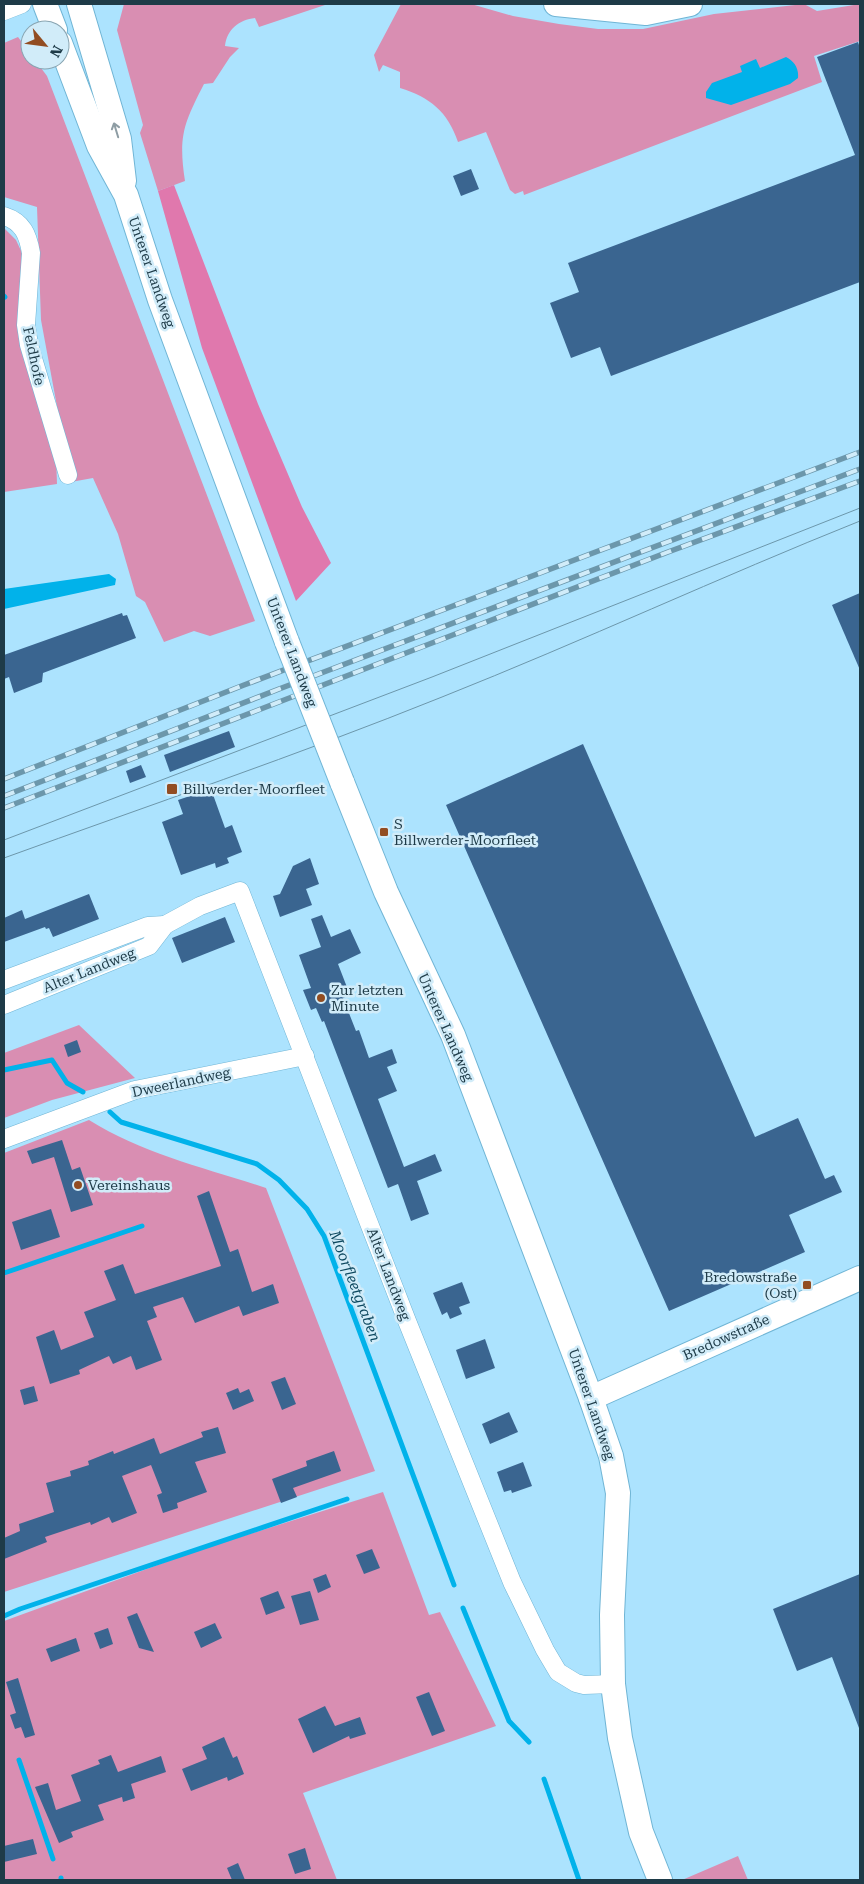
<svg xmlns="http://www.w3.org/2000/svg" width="864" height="1884" font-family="'Roboto Serif',serif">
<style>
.green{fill:#d98eb2}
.forest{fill:#e078ad}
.water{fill:#01b2ea}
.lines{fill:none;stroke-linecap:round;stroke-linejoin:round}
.stream{stroke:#01b2ea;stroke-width:5}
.building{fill:#3a6590}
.street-casing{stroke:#70b5d5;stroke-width:19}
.secondary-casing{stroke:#70b5d5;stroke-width:26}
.street{stroke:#fff;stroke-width:18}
.secondary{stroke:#fff;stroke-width:24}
.tram{stroke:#6c97ab;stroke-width:1}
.rail-casing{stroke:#6c97ab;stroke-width:5.5}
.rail{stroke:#d1ecf9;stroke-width:4;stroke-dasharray:11;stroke-linecap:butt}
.secondary-bridge-casing{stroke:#70b5d5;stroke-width:26;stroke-linecap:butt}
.secondary-bridge{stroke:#fff;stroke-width:24}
.oneway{stroke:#8e9da4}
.poi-dot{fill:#924d22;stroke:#d1ecf9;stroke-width:2}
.labels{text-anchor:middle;stroke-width:5;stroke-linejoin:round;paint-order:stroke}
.street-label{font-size:14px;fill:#1e3b48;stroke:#d1ecf9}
.poi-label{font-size:14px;fill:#1e3b48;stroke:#d1ecf9;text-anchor:start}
.water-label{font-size:15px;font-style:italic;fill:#0d485f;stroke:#d1ecf9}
</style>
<rect width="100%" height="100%" fill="#ace3fe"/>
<g class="green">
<path d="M124,4H328L259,27L255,18C239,20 227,29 225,46L239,48L230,57L213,83L204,84C184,123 178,136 185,181L158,191L140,133L143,125L117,30Z"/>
<path d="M401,4H471L513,16L559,24L598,29H643L714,14L804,4L817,11L860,4V41L814,56L822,82L524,195L523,191L515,194L510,190L486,132L458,142C448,112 430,97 400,88V72L383,65L379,72L374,55Z"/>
<path d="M18,37L30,53V60H35L47,76L255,621L210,636L194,631L164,642L145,602L136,596L118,534L93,478L71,482L41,320L37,207L4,197V43Z"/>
<path d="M4,228L16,240L23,255L56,455L57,484L4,492Z"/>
<path d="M79,1025L135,1078L52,1100L4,1118V1053Z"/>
<path d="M89,1120C143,1154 206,1168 266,1188L375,1471L4,1592V1153Z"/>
<path d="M383,1492L429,1615L440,1612L496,1726L303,1793L337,1880H4V1621L199,1550Z"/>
<path d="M738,1856L748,1880H682Z"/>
</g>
<path class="forest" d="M174,185L258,404L302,507L331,563L296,601L202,348L158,191Z"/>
<g class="water">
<path d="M786,57C794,61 799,68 798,78L790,84L731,105L706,98V92L712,83L742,72L740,66L756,59L760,68Z"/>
<path d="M109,574L116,579L115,585L4,609V589Z"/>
</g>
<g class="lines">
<g class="stream">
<path d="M4,296L5,297"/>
<path d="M4,1070L52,1060L67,1083L83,1092"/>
<path d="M110,1112L121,1122L257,1164L279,1180L307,1209L324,1236L454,1585"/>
<path d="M4,1273L142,1226"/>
<path d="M463,1608L509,1721L529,1742"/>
<path d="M4,1616L20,1609L347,1499"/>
<path d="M19,1760L53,1859"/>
<path d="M544,1779L579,1880"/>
<path d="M61,1878V1880"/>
</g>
</g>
<g class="building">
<path d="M858,42L860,48V282L611,376L600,347L571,358L550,303L579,292L568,263L855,155L817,57Z"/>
<path d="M471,169L479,189L461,196L453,176Z"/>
<path d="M860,593V670L832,605Z"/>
<path d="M122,613L123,616L127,615L136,638L43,673L42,682L14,693L9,677L4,679V655Z"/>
<path d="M229,731L235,747L170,772L164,755Z"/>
<path d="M583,744L755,1137L798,1118L825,1179L834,1175L842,1192L789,1215L805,1252L669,1311L446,805Z"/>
<path d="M141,765L146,777L130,783L126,771Z"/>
<path d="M211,789L225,828L232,825L242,852L227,858L229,863L216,868L215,863L181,875L162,822L183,814L178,800Z"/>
<path d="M310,858L319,884L306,889L312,905L280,917L273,896L280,894L293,866Z"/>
<path d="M89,894L99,919L53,937L49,928L46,929L45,927L4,942V918L22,910L25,919Z"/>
<path d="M322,915L331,937L350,929L361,953L338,964L350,995L343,998L356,1031L359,1030L369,1058L392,1049L397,1063L387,1067L397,1091L378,1099L404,1167L435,1154L442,1171L417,1181L429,1214L411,1221L398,1184L388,1188L324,1021L322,1022L316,1008L311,1010L303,990L311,988L299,955L321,947L311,919Z"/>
<path d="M225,917L235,942L182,963L172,938Z"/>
<path d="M77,1040L81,1052L68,1057L64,1045Z"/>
<path d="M62,1140L72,1170L80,1167L93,1205L71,1212L54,1157L32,1164L27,1151Z"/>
<path d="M209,1191L230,1252L238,1249L252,1292L273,1284L279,1303L243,1316L239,1306L195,1323L183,1297L153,1307L157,1317L147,1321L162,1360L136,1370L131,1356L113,1364L109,1356L79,1370L80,1374L50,1384L36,1337L54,1330L61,1350L94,1337L84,1312L116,1300L104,1271L123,1264L135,1294L221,1266L197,1196Z"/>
<path d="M51,1209L60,1237L21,1250L12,1222Z"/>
<path d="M462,1282L470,1303L459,1307L462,1314L450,1319L447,1312L442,1315L433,1293Z"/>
<path d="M485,1339L495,1368L466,1379L456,1350Z"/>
<path d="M285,1377L296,1404L282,1410L271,1382Z"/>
<path d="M34,1386L38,1401L24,1405L20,1390Z"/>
<path d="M238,1388L240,1393L249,1389L254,1401L233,1410L226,1393Z"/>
<path d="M509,1412L518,1432L490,1444L482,1424Z"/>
<path d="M218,1427L226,1453L195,1462L207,1492L177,1503L178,1508L163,1513L157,1495L162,1493L151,1465L122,1476L137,1513L112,1523L109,1517L91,1525L90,1522L45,1537L47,1542L4,1559V1538L20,1531L19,1524L54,1512L46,1483L71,1476L70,1471L89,1465L88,1461L113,1451L114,1454L154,1438L160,1454L203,1437L201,1432Z"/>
<path d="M334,1451L341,1471L293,1488L297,1497L281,1503L272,1479L307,1466L306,1461Z"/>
<path d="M523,1462L532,1486L512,1493L511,1490L504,1492L497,1472Z"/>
<path d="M372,1549L380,1568L364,1574L356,1555Z"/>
<path d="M326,1574L331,1587L318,1593L313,1579Z"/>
<path d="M860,1574V1728H859L832,1657L797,1671L773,1609Z"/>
<path d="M278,1591L285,1608L266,1615L260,1598Z"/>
<path d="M310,1591L319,1620L300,1625L291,1596Z"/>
<path d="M137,1613L154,1652L139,1648L127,1617Z"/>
<path d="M215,1623L222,1638L201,1648L194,1632Z"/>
<path d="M108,1628L113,1644L100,1649L94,1633Z"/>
<path d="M76,1638L80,1651L51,1662L46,1649Z"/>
<path d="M18,1678L35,1735L25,1738L21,1727L15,1729L10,1715L16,1713L6,1682Z"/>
<path d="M429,1692L445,1731L432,1736L416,1697Z"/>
<path d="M325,1706L335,1726L360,1717L366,1734L350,1739L349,1736L313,1753L298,1719Z"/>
<path d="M224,1737L233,1758L237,1756L244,1774L228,1781L227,1777L191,1791L182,1769L207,1759L202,1747Z"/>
<path d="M111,1755L118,1772L161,1756L166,1772L131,1784L135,1798L123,1802L122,1797L98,1805L104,1820L71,1832L73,1837L59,1843L35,1787L48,1783L56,1810L81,1801L71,1775L100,1764L98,1760Z"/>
<path d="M33,1839L37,1854L4,1862V1846Z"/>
<path d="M305,1848L311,1869L295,1874L288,1854Z"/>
<path d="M238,1863L245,1880H232L227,1868Z"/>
</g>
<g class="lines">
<defs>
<g id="street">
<path d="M4,11L22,4"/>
<path d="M4,216C23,222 28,235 31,253L26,325L29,345L68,475"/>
<path d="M4,980L148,926L165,925"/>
<path d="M4,1005L149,946L165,925L200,906L240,891L407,1321L512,1582L545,1650L558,1672L576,1683L584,1685L613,1684"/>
<path d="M4,1139L135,1090L305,1056"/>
</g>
<g id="secondary">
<path d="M45,4L55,30"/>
<path d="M79,4L119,139L124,181"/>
<path d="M556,4L646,13L690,4"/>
<path d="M60,43L99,146L126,195L160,300L287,642"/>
<path d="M342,782L386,892L453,1035L591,1398L611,1456L618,1493L612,1615L613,1684L620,1738L641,1832L660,1880"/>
<path d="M591,1398L860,1278"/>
</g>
</defs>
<use href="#street" class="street-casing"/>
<use href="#secondary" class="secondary-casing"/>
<use href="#street" class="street"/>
<use href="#secondary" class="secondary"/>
<g class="tram">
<path d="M4,840L432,677L860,508"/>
<path d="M4,858C150,805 298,755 442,697C583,641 720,577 860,521"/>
</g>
<defs>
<g id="rail">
<path d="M4,779L244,685L860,452"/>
<path d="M4,796L279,689L860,469"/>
<path d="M4,808L668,552L860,481"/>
</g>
</defs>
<use href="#rail" class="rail-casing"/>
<use href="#rail" class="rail"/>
<defs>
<path id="secondary-bridge" d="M287,642L342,782"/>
</defs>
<use href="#secondary-bridge" class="secondary-bridge-casing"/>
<use href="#secondary-bridge" class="secondary-bridge"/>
</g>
<defs><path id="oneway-shaft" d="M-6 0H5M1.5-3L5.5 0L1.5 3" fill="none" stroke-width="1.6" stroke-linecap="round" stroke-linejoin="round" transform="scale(1.25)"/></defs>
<use class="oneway" href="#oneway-shaft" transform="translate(116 130) rotate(-107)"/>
<g class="poi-dot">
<rect x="166" y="783" width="12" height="12" rx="2.5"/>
<rect x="379" y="827" width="10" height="10" rx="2.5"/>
<circle cx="321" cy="998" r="5"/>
<circle cx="78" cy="1185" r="5"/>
<rect x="802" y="1280" width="10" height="10" rx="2.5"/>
</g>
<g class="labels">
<g class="street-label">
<text transform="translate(152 272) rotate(71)" y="5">Unterer Landweg</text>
<text transform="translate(34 356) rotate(78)" y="5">Feldhofe</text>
<text transform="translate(292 652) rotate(69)" y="5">Unterer Landweg</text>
<text transform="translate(89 970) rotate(-22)" y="5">Alter Landweg</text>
<text transform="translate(446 1027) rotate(66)" y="5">Unterer Landweg</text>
<text transform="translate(181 1082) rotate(-12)" y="5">Dweerlandweg</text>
<text transform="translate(389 1274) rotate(69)" y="5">Alter Landweg</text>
<text transform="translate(726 1337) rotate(-24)" y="5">Bredowstraße</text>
<text transform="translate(592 1404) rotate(71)" y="5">Unterer Landweg</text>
</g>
<g class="poi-label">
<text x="183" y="794">Billwerder-Moorfleet</text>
<text x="394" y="829">S<tspan x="394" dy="16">Billwerder-Moorfleet</tspan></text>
<text x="331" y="995">Zur letzten<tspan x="331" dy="16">Minute</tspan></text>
<text x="88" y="1190">Vereinshaus</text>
<text x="797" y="1282" text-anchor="end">Bredowstraße<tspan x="797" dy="16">(Ost)</tspan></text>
</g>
<g class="water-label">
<text transform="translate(355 1286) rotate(69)" y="5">Moorfleetgraben</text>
</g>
</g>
<rect width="864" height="1884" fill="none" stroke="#1e3b48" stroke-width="10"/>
<g transform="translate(45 45) rotate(119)"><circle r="24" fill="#d1ecf9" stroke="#89a5b2"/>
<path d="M0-4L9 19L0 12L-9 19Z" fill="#924d22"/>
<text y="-8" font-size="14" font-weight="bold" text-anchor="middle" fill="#1e3b48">N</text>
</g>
</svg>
